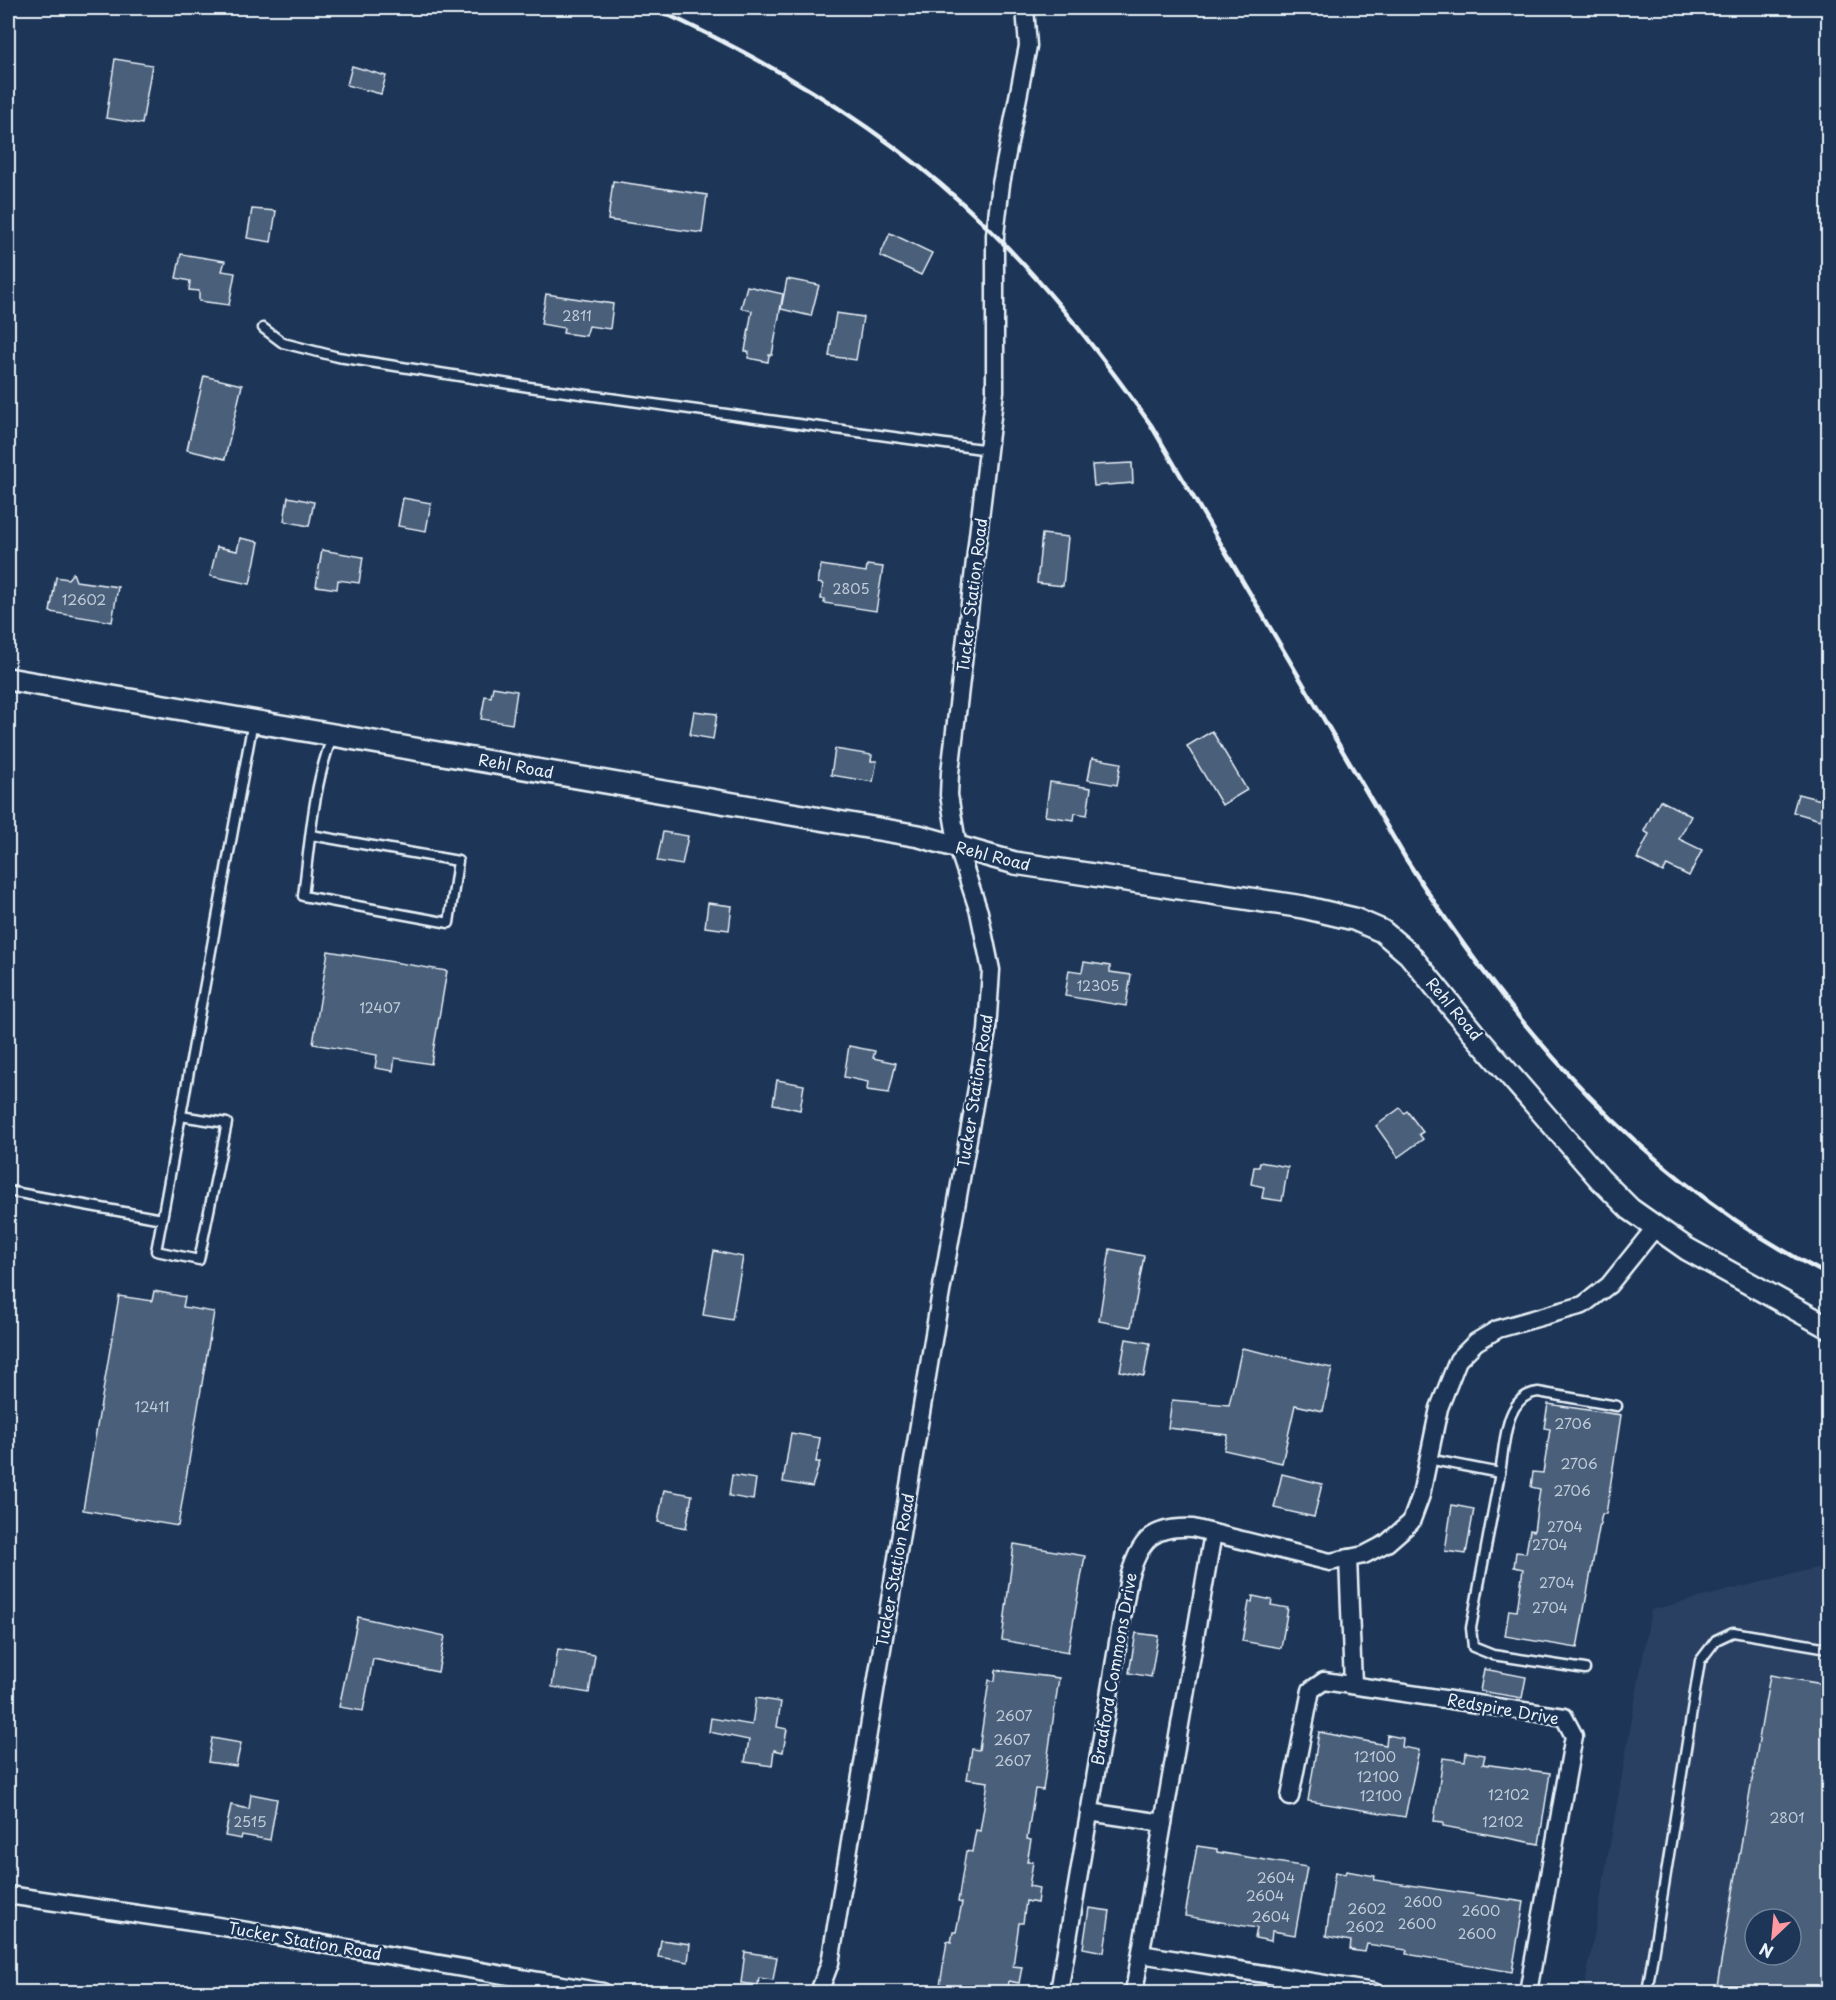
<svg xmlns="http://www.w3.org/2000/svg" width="1836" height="2000" font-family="'Playpen Sans',sans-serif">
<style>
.built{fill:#2a4162;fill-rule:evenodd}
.building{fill:#495e7a;stroke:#e8f1f8;stroke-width:1.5;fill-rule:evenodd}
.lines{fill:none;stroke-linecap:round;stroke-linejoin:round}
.service-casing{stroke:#e8f1f8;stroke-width:13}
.minor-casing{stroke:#e8f1f8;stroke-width:21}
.tertiary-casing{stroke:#e8f1f8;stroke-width:26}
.service{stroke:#1d3557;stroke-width:8}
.minor{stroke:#1d3557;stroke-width:16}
.tertiary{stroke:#1d3557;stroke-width:21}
.rail{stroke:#e8f1f8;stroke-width:4.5}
.labels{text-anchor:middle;stroke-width:5;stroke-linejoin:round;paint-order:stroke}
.number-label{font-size:14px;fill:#c0ccd8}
.street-label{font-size:16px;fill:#e8f1f8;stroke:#1d3557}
</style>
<rect width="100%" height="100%" fill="#1d3557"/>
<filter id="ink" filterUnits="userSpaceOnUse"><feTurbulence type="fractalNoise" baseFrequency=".0167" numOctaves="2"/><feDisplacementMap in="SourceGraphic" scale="12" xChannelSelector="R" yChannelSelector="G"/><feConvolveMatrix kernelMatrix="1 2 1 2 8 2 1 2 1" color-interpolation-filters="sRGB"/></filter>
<g filter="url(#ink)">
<path class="built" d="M1828,1565V1992H1584L1651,1610ZM1755,1919H1791V1955H1755Z"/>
<g class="building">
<path d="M115,59L152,65L142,124L106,118Z"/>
<path d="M352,66L386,76L381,94L347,85Z"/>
<path d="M613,181L707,195L702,233L608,220Z"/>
<path d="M252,209L276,211L271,242L247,238Z"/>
<path d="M890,233L932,253L921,275L880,256Z"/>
<path d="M181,254L225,261L222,271L235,273L229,305L199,301V291L189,290L190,281L176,278Z"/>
<path d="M787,279L819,285L811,316L781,309Z"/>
<path d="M747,286L783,294L772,355H769L768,362L748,358L749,352L745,351L752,311L741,308Z"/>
<path d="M546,294L613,304L610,329L589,326L586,336L563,333L564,328L541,324Z"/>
<path d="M836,313L863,317L856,360L829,356Z"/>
<path d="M204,376L242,385L225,459L187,450Z"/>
<path d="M1132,463L1133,483L1094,486L1092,465Z"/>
<path d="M288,497L314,502L309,526L284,521Z"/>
<path d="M403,498L431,503L426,531L398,526Z"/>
<path d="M1042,534L1068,537L1063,586L1037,583Z"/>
<path d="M240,538L259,542L250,584L210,576L217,547L237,551Z"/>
<path d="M322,550L363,557L359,583L338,580L337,589L316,586Z"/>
<path d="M821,565L866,572L867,565L883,567L876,611L824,603L825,599H821L823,584L818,583Z"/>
<path d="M73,573L76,581L118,587L112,622L50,612L56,577L68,579Z"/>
<path d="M493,687L517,691L512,724L481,719L485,696L491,697Z"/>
<path d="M694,711L717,714L713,739L690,735Z"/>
<path d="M1212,731L1247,790L1222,805L1187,746Z"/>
<path d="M835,749L872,755L871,761H877L873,782L831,775Z"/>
<path d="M1092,758L1121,763L1117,785L1088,780Z"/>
<path d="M1050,782L1091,788L1087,815L1075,813L1074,820L1045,816Z"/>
<path d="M1798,794L1825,801L1820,820L1793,812Z"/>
<path d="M1660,800L1691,816L1679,839L1702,850L1689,876L1667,865L1663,872L1637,859L1649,834L1644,831Z"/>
<path d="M663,832L688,836L682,865L657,861Z"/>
<path d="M708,903L732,906L729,930L705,927Z"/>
<path d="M328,951L447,971L431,1064L395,1058L393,1071L375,1068L377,1055L313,1044Z"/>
<path d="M1084,962L1110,966V972L1131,975L1126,1006L1065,996L1069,970L1082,972Z"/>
<path d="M849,1046L875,1051L873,1058L896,1063L889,1093L867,1090L868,1082L844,1077Z"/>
<path d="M777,1080L804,1085L800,1110L773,1104Z"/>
<path d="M1400,1108L1404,1113L1407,1111L1423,1132L1419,1134L1423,1139L1398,1157L1376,1126Z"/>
<path d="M1260,1162L1288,1167L1282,1201L1262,1198L1264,1187L1251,1184L1254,1167H1259Z"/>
<path d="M1110,1249L1144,1256L1131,1327L1099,1321Z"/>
<path d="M714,1251L743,1257L732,1320L703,1315Z"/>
<path d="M154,1291L185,1297L183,1307L214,1312L178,1526L83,1510L119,1296L152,1301Z"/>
<path d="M1126,1339L1150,1343L1144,1376L1120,1371Z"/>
<path d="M1242,1348L1332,1368L1323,1411L1295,1405L1282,1463L1224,1450L1228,1435L1168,1428L1172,1400L1229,1405Z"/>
<path d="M1548,1404L1621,1415L1606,1514H1602L1600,1523L1577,1648L1505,1636L1509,1610L1517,1611L1523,1569L1514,1567L1516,1552L1526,1553L1530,1530L1534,1531L1540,1489L1531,1487L1533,1472L1543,1473L1550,1429L1544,1428Z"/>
<path d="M791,1433L820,1438L816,1462H820L812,1487L783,1482Z"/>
<path d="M1282,1474L1322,1484L1314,1517L1274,1508Z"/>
<path d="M732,1475L756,1479L753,1500L729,1496Z"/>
<path d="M664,1490L692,1495L686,1528L658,1522Z"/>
<path d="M1452,1505L1474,1509L1466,1554L1445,1551Z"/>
<path d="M1014,1544L1085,1556L1068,1652L1002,1640Z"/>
<path d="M1253,1596L1272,1600L1271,1605L1288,1608L1281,1648L1242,1641L1249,1602H1252Z"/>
<path d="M358,1617L445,1636L438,1672L373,1659L363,1711L339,1707Z"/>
<path d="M1136,1633L1158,1636L1151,1677L1129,1673Z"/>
<path d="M558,1649L595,1655L589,1693L552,1687Z"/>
<path d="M1484,1669L1526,1677L1522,1698L1480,1691Z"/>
<path d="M996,1670L1059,1678L1043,1790L1035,1789L1027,1839L1031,1840L1027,1862H1033L1029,1886L1039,1888L1037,1903L1026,1901L1023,1923H1019L1013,1966L1022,1967L1019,1983L1009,1981L1007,1992H939L947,1941L951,1942L953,1932H956L962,1903L958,1902L966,1851L972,1852L976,1830L980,1831L988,1782L967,1779L972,1749L979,1750L989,1680L995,1681Z"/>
<path d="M1770,1675L1828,1685V1992H1716ZM1755,1919H1791V1955H1755Z"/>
<path d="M756,1698L781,1702L777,1727L787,1729L783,1752L774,1750L772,1766L745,1762L749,1740L709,1732L711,1718L752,1725Z"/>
<path d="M1319,1732L1386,1745L1387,1735L1403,1738L1402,1747L1419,1750L1405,1817L1308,1801Z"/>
<path d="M212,1738L241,1743L236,1766L208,1762Z"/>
<path d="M1466,1752L1485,1755L1483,1764L1550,1773L1539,1844L1443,1826V1822L1434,1821L1443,1758L1465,1761Z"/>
<path d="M251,1794L277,1799L270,1840L242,1835L241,1839L225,1836L231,1805L249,1809Z"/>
<path d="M1197,1846L1217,1849V1852L1307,1867L1295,1935L1272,1931L1271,1941L1255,1938L1257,1928L1185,1916Z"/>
<path d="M1346,1871L1375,1876L1374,1880L1524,1902L1512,1972L1406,1954L1407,1950L1367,1944L1365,1952L1350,1950L1351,1941L1326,1936L1335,1872L1345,1874Z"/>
<path d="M1089,1908L1110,1911L1104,1952L1083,1948Z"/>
<path d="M661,1940L690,1944L688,1962L658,1957Z"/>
<path d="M745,1952L777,1957L773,1980L759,1978L758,1985L741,1983Z"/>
</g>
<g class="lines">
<defs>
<g id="service">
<path d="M263,328L283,343L338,357L529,387L989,450"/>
<path d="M311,835L458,861L449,923L303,896C310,842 313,785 333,735"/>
<path d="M8,1191L162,1219L253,721"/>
<path d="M162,1219L156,1251L199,1260L227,1123L180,1116"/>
<path d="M1428,1459L1500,1473C1505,1445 1504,1396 1538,1392L1617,1406"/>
<path d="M1500,1473L1471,1628L1473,1647L1493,1655L1585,1669"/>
<path d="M1647,1992L1700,1661L1716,1640L1733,1632L1828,1648"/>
</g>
<g id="minor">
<path d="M1348,1558L1353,1684"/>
<path d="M1290,1797L1311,1690L1324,1681L1564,1717L1574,1736L1528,1992"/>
<path d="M1089,1812L1163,1823"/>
<path d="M8,1895L212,1925L603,1992"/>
<path d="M1141,1954L1374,1992"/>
<path d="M819,1992L830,1963L940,1298L987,1031L991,970L979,912L958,848L949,795L950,773L995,391V235L1001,184L1028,46L1025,8"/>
<path d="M1059,1992L1129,1577C1141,1539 1152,1526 1193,1528L1330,1562L1364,1555L1387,1543L1411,1522L1421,1495L1439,1408L1458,1360L1476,1342L1498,1329L1583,1305L1609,1285L1654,1229"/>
<path d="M1134,1992L1213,1533"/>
</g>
<path id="tertiary" d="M8,679L919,836L1015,863L1303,907L1354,919L1382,931L1409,954L1475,1035L1600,1179L1630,1209L1687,1249L1828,1327"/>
</defs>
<use href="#service" class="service-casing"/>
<use href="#minor" class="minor-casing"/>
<use href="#tertiary" class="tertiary-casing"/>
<use href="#service" class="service"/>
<use href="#minor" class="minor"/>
<use href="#tertiary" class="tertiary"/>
<path class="rail" d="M653,8C764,58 873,121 963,204C1035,270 1095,346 1151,425L1406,859C1515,1030 1645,1182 1828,1275"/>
</g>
</g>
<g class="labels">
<g class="number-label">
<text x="577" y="321">2811</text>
<text x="851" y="594">2805</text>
<text x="84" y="605">12602</text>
<text x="1098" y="991">12305</text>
<text x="380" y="1013">12407</text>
<text x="152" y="1412">12411</text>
<text x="1573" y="1429">2706</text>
<text x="1579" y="1469">2706</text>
<text x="1572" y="1496">2706</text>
<text x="1565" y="1532">2704</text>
<text x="1550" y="1550">2704</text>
<text x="1557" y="1588">2704</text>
<text x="1550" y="1613">2704</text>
<text x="1014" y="1721">2607</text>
<text x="1012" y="1745">2607</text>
<text x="1375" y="1762">12100</text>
<text x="1013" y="1766">2607</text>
<text x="1378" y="1782">12100</text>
<text x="1509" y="1800">12102</text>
<text x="1381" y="1801">12100</text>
<text x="1787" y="1823">2801</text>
<text x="250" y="1827">2515</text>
<text x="1503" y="1827">12102</text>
<text x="1276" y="1883">2604</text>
<text x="1265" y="1901">2604</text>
<text x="1423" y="1907">2600</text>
<text x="1367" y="1914">2602</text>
<text x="1481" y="1916">2600</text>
<text x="1271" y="1922">2604</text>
<text x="1417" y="1929">2600</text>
<text x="1365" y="1932">2602</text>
<text x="1477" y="1939">2600</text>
</g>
<g class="street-label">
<text transform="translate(972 595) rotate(-83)" y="6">Tucker Station Road</text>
<text transform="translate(516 766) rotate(10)" y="6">Rehl Road</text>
<text transform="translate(993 856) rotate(14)" y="6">Rehl Road</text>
<text transform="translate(1454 1009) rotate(50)" y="6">Rehl Road</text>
<text transform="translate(975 1091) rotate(-81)" y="6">Tucker Station Road</text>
<text transform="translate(895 1570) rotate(-80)" y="6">Tucker Station Road</text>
<text transform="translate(1114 1669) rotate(-80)" y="6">Bradford Commons Drive</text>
<text transform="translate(1503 1709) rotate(10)" y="6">Redspire Drive</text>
<text transform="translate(305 1941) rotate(10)" y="6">Tucker Station Road</text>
</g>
</g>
<rect width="1836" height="2000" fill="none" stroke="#1d3557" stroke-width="30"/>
<rect x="15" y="15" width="1806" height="1970" fill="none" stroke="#e8f1f8" stroke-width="2" filter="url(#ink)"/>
<g transform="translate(1773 1937) rotate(206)"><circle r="28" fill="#1d3557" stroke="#6e8097" stroke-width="1.5"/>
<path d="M0-4.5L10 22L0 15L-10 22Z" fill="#ff9aa2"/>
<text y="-9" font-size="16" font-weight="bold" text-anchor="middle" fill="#e8f1f8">N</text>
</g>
</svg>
